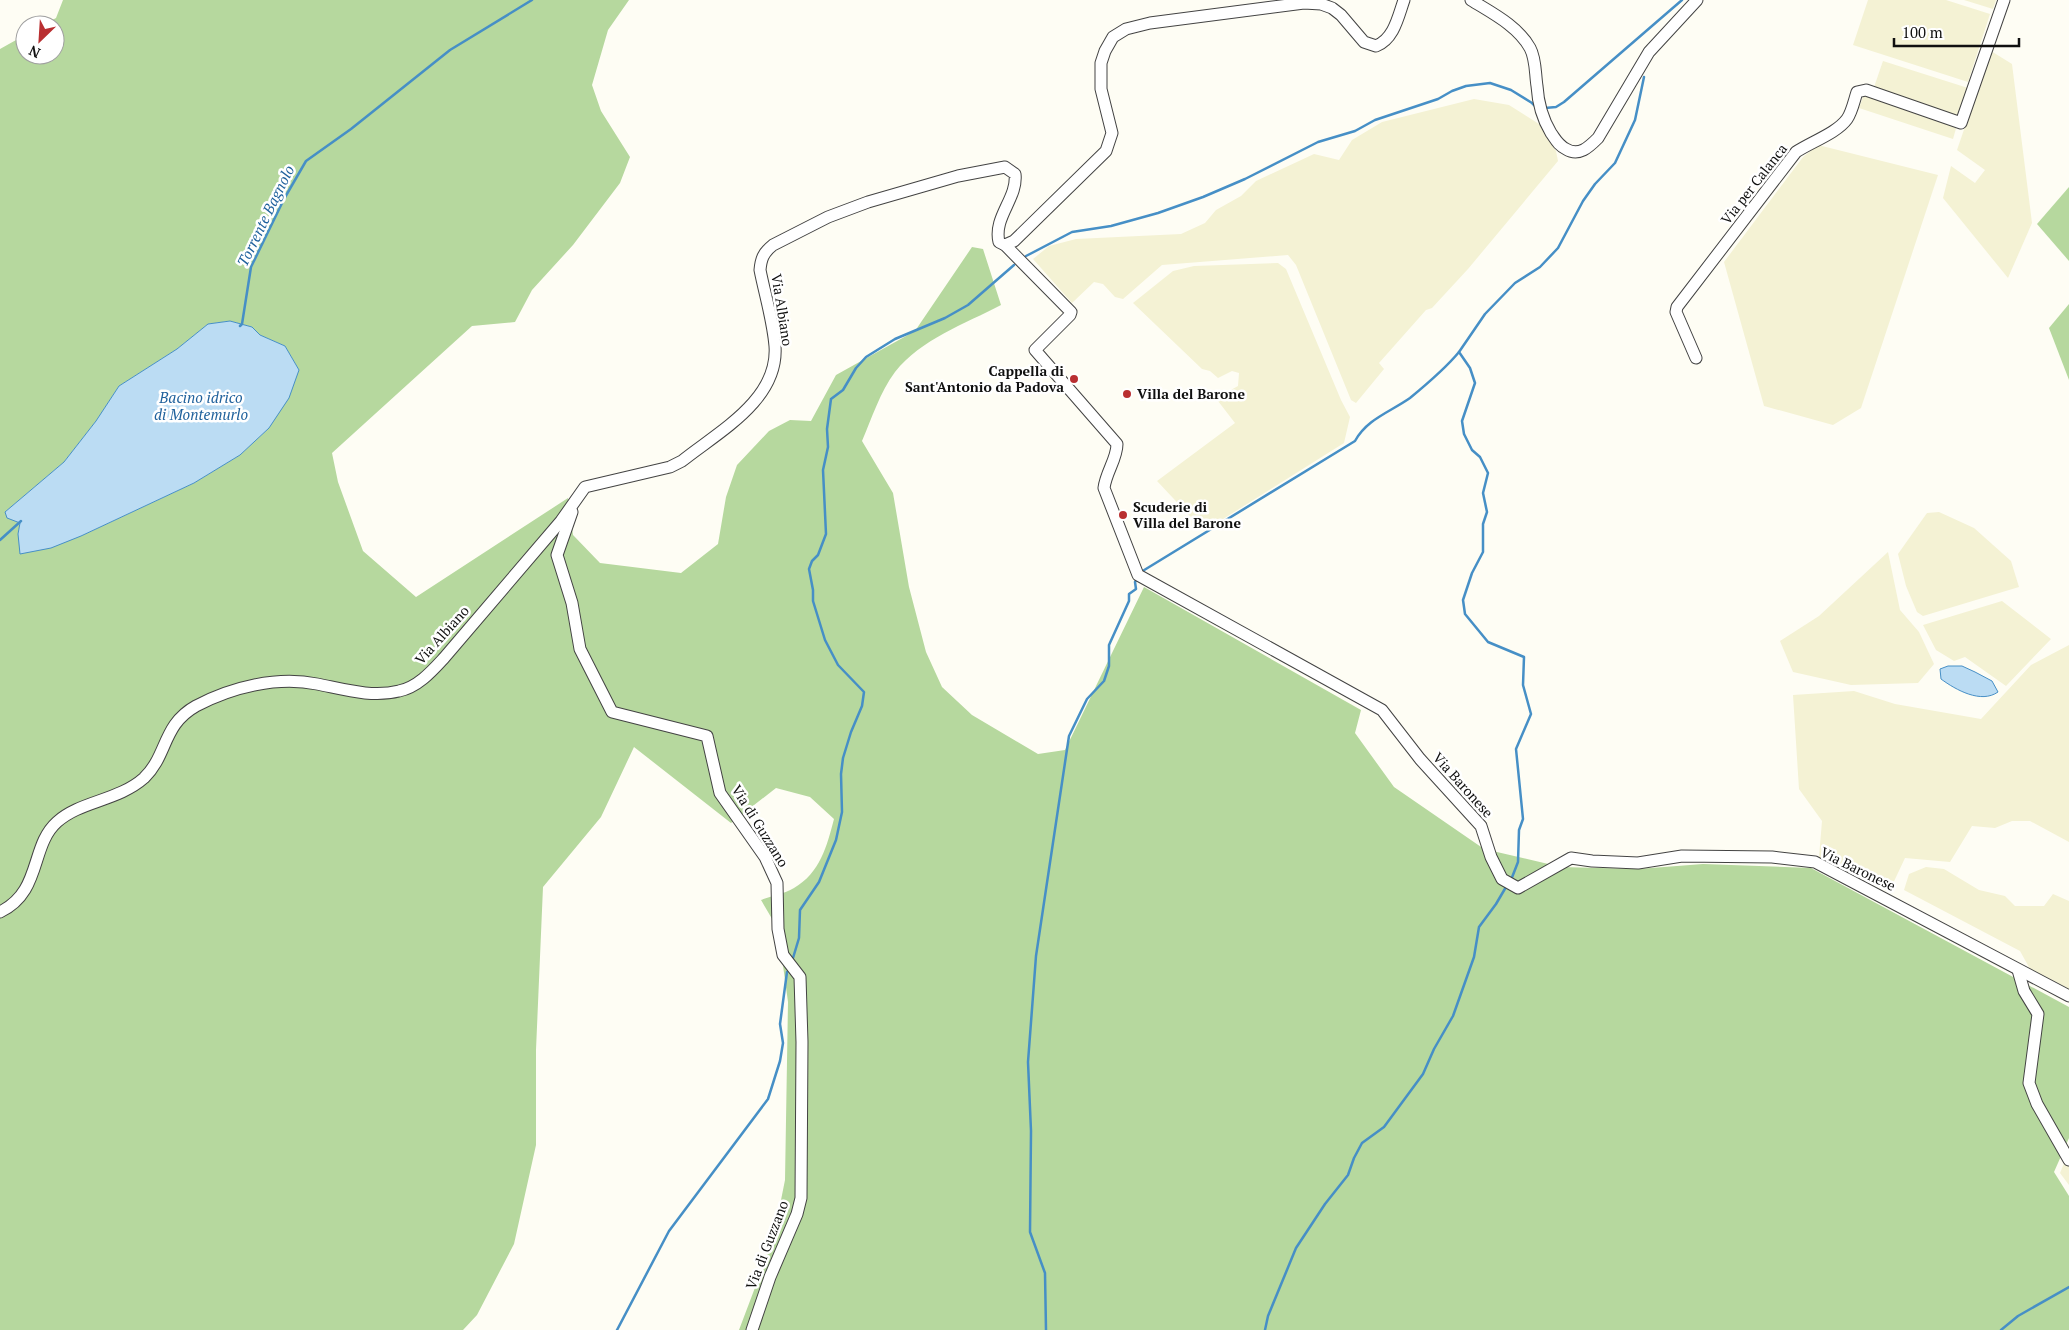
<svg xmlns="http://www.w3.org/2000/svg" width="2069" height="1330" font-family="'PT Serif',serif">
<style>
.farmland{fill:#f4f2d4}
.forest{fill:#b6d89e;fill-rule:evenodd}
.water{fill:#bbdcf3;stroke:#468fc6}
.lines{fill:none;stroke-linecap:round;stroke-linejoin:round}
.stream{stroke:#468fc6;stroke-width:2.5}
.minor-casing{stroke:#434343;stroke-width:13}
.minor{stroke:#fff;stroke-width:11}
.poi-dot{fill:#b92f31;stroke:#fff;stroke-width:2}
.labels{text-anchor:middle;stroke-width:5;stroke-linejoin:round;paint-order:stroke}
.street-label{font-size:14px;fill:#101010;stroke:#fff}
.poi-label{font-size:14px;font-weight:bold;fill:#101010;stroke:#fff;text-anchor:start}
.water-label{font-size:15px;font-style:italic;fill:#1f619c;stroke:#fff}
</style>
<rect width="100%" height="100%" fill="#fefdf4"/>
<g class="farmland">
<path d="M1868,0H1946L1990,14L1968,82L1853,45Z"/>
<path d="M1964,0H1996L1993,9Z"/>
<path d="M1991,51L2012,64L2032,223L2008,278L1943,198L1951,166L1975,183L1985,170L1957,150Z"/>
<path d="M1883,61L1968,88L1958,117L1873,90Z"/>
<path d="M1864,94L1957,125L1953,139L1859,108Z"/>
<path d="M1474,99L1509,105L1539,124L1556,151L1558,161L1468,269L1432,308L1426,310L1379,363L1384,369L1356,403L1351,400L1296,265L1288,255L1162,265L1123,299L1115,297L1103,284L1094,282L1072,303L1033,259L1049,246L1076,239L1181,234L1205,223L1216,210L1241,196L1256,181L1314,154L1339,160L1352,140L1382,122Z"/>
<path d="M1818,145L1938,175L1861,408L1833,425L1764,406L1724,262L1803,157Z"/>
<path d="M1278,263L1286,269L1341,400L1350,417L1344,443L1204,531L1157,481L1235,423L1218,401L1221,397L1227,398L1229,391L1238,386L1239,373L1232,371L1218,378L1210,371L1202,369L1133,303L1173,271L1194,266Z"/>
<path d="M1939,512L1974,528L2011,561L2019,587L1923,616L1917,612L1906,586L1898,554L1927,513Z"/>
<path d="M1888,552L1900,610L1919,632L1934,664L1918,683L1851,685L1793,672L1780,641L1819,616Z"/>
<path d="M2002,601L2051,639L2006,686L1965,657L1954,661L1936,650L1923,625Z"/>
<path d="M2069,645V842L2030,821H2012L1995,828L1972,826L1950,862L1905,858L1889,892L1819,857L1822,821L1799,789L1793,695L1854,691L1895,704L1981,719L2031,665Z"/>
<path d="M1926,867L1944,869L1979,890L2005,896L2015,906H2044L2053,894L2069,901V989L2030,969L2020,951L1904,890L1909,874Z"/>
<path d="M2069,1151V1185L2060,1173Z"/>
</g>
<g class="forest">
<path d="M63,0H629L608,30L592,85L601,111L630,157L620,183L573,245L532,290L515,322L472,326L332,453L338,482L363,551L416,597L568,498L573,535L600,563L681,573L718,544L726,497L737,465L769,431L790,420L811,421L836,375L915,331L972,247L983,249L1001,305C965,324 921,339 895,372C880,392 872,418 862,441L893,493L909,587L926,652L942,687L972,715L1038,754L1065,750L1144,587L1361,710L1355,733L1394,787L1484,849L1561,867L1638,869L1703,864L1811,868L2069,1007V1138L2054,1172L2069,1196V1330H739L773,1240L785,1180L788,1002L778,929L761,900C771,896 784,894 794,888C820,873 827,846 834,819L810,797L776,788L731,823L634,747L601,817L543,887L536,1050V1145L514,1244L477,1315L463,1330H0V49L25,35V55H55V25H43L56,18ZM230,321L252,327L260,335L285,346L299,370L269,428L240,455L194,483L81,536L18,534L20,523L5,512L64,462L96,421L119,386L177,349L208,324Z"/>
<path d="M2069,187V261L2037,224Z"/>
<path d="M2069,304V380L2049,328Z"/>
</g>
<g class="water">
<path d="M230,321L252,327L260,335L285,346L299,370L289,398L269,428L240,455L194,483L81,536L51,548L20,554L18,534L20,523L7,518L5,512L64,462L96,421L119,386L177,349L208,324Z"/>
<path d="M1948,666H1962L1975,672L1992,681L1998,692C1981,704 1956,690 1941,679L1940,669Z"/>
</g>
<g class="lines">
<g class="stream">
<path d="M1545,108L1556,107L1564,102L1682,0"/>
<path d="M1026,256L1072,232L1111,226L1158,213L1203,197L1245,179L1318,142L1355,131L1375,120L1438,99L1452,91L1466,86L1490,83L1511,90L1532,103L1535,106"/>
<path d="M240,326L242,324L251,267L284,199L306,161L351,129L450,50L532,0"/>
<path d="M0,540L21,521"/>
<path d="M1141,572L1355,441C1367,419 1390,412 1410,398C1427,384 1445,369 1459,352"/>
<path d="M1511,880L1518,862L1519,830L1523,819L1516,749L1531,714L1523,685L1524,657L1488,642L1465,614L1463,600L1472,573L1483,552V524L1487,512L1483,493L1488,473L1480,457L1472,450L1464,434L1462,421L1475,383L1470,368L1459,352L1485,314L1515,283L1540,267L1558,248L1583,201L1595,184L1615,163L1635,120L1644,77"/>
<path d="M793,958L799,938L800,910L819,882L836,840L842,812L841,774L843,758L851,732L862,706L864,692L838,665L825,640L813,601V590L809,569L812,561L818,555L826,534L823,470L828,447L827,429L831,399L843,390L856,368L866,357L895,339L945,318L968,305L1014,265"/>
<path d="M617,1330L669,1231L768,1099L780,1061L783,1043L780,1024L787,972"/>
<path d="M1046,1330L1045,1273L1030,1232L1031,1131L1028,1062L1036,956L1069,736L1087,699L1104,681L1109,666V645L1129,601V594L1136,589L1135,582L1137,579"/>
<path d="M1265,1330L1268,1316L1296,1248L1325,1204L1348,1175L1354,1158L1362,1143L1384,1127L1423,1074L1434,1049L1453,1016L1474,957L1479,927L1496,904L1506,887"/>
<path d="M2001,1330L2018,1316L2069,1287"/>
</g>
<defs>
<g id="minor">
<path d="M1471,0C1492,13 1518,26 1530,48C1536,59 1535,73 1537,86C1538,103 1542,118 1551,133C1556,140 1558,145 1566,149C1579,157 1589,147 1598,138L1649,52L1697,0"/>
<path d="M1005,245L1014,241L1106,151L1112,133L1101,89V63L1105,51L1113,37L1126,29L1150,23L1304,3L1321,4L1332,8L1341,15L1364,42L1376,46C1394,39 1398,17 1404,0"/>
<path d="M1696,358L1676,312L1677,307L1796,152C1811,142 1837,133 1847,119C1852,112 1854,101 1857,92L1866,90L1961,123L2004,0"/>
<path d="M572,512L557,555L572,603L580,649L612,712L707,736L720,793L765,857L777,883L778,929L783,955L800,977L802,1042L801,1198L797,1214L770,1277L752,1330"/>
<path d="M0,912C42,892 30,846 57,822C80,801 118,801 144,778C168,755 162,725 196,706C232,687 277,676 317,684C343,689 372,698 399,691C418,687 432,671 444,658L561,521L585,487L670,467L682,461C718,432 779,400 775,346C773,321 765,295 760,270C761,259 763,253 773,245L828,217L868,202L958,176L1005,167L1015,174C1018,198 993,217 999,242L1005,245L1071,312L1070,315L1035,350L1117,444C1117,459 1106,472 1104,488L1138,575L1382,710L1420,759L1481,826L1491,857L1502,879L1518,888L1571,858L1592,861L1638,863L1682,856L1772,857L1815,862L2069,996"/>
<path d="M2018,970L2024,991L2038,1014L2029,1083L2037,1104L2069,1160"/>
</g>
</defs>
<use href="#minor" class="minor-casing"/>
<use href="#minor" class="minor"/>
</g>
<g class="poi-dot">
<circle cx="1074" cy="379" r="5"/>
<circle cx="1127" cy="394" r="5"/>
<circle cx="1123" cy="515" r="5"/>
</g>
<g class="labels">
<g class="street-label">
<text transform="translate(1754 184) rotate(-52)" y="5">Via per Calanca</text>
<text transform="translate(782 310) rotate(81)" y="5">Via Albiano</text>
<text transform="translate(442 635) rotate(-48)" y="5">Via Albiano</text>
<text transform="translate(1463 785) rotate(48)" y="5">Via Baronese</text>
<text transform="translate(760 826) rotate(58)" y="5">Via di Guzzano</text>
<text transform="translate(1858 869) rotate(26)" y="5">Via Baronese</text>
<text transform="translate(767 1245) rotate(-69)" y="5">Via di Guzzano</text>
</g>
<g class="poi-label">
<text x="1064" y="376" text-anchor="end">Cappella di<tspan x="1064" dy="16">Sant'Antonio da Padova</tspan></text>
<text x="1137" y="399">Villa del Barone</text>
<text x="1133" y="512">Scuderie di<tspan x="1133" dy="16">Villa del Barone</tspan></text>
</g>
<g class="water-label">
<text transform="translate(266 216) rotate(-64)" y="5">Torrente Bagnolo</text>
<text x="201" y="403">Bacino idrico<tspan x="201" dy="17">di Montemurlo</tspan></text>
</g>
</g>
<g transform="translate(40 40) rotate(205)"><circle r="24" fill="#ffffff" stroke="#9f9f9f"/>
<path d="M0-4L9 19L0 12L-9 19Z" fill="#b92f31"/>
<text y="-8" font-size="14" font-weight="bold" text-anchor="middle" fill="#101010">N</text>
</g>
<path d="M1894 38v8h125v-8" fill="none" stroke="#101010" stroke-width="2.5"/>
<text x="1902" y="38" font-size="15" fill="#101010" stroke="#ffffff" stroke-width="4" paint-order="stroke">100 m</text>
</svg>
